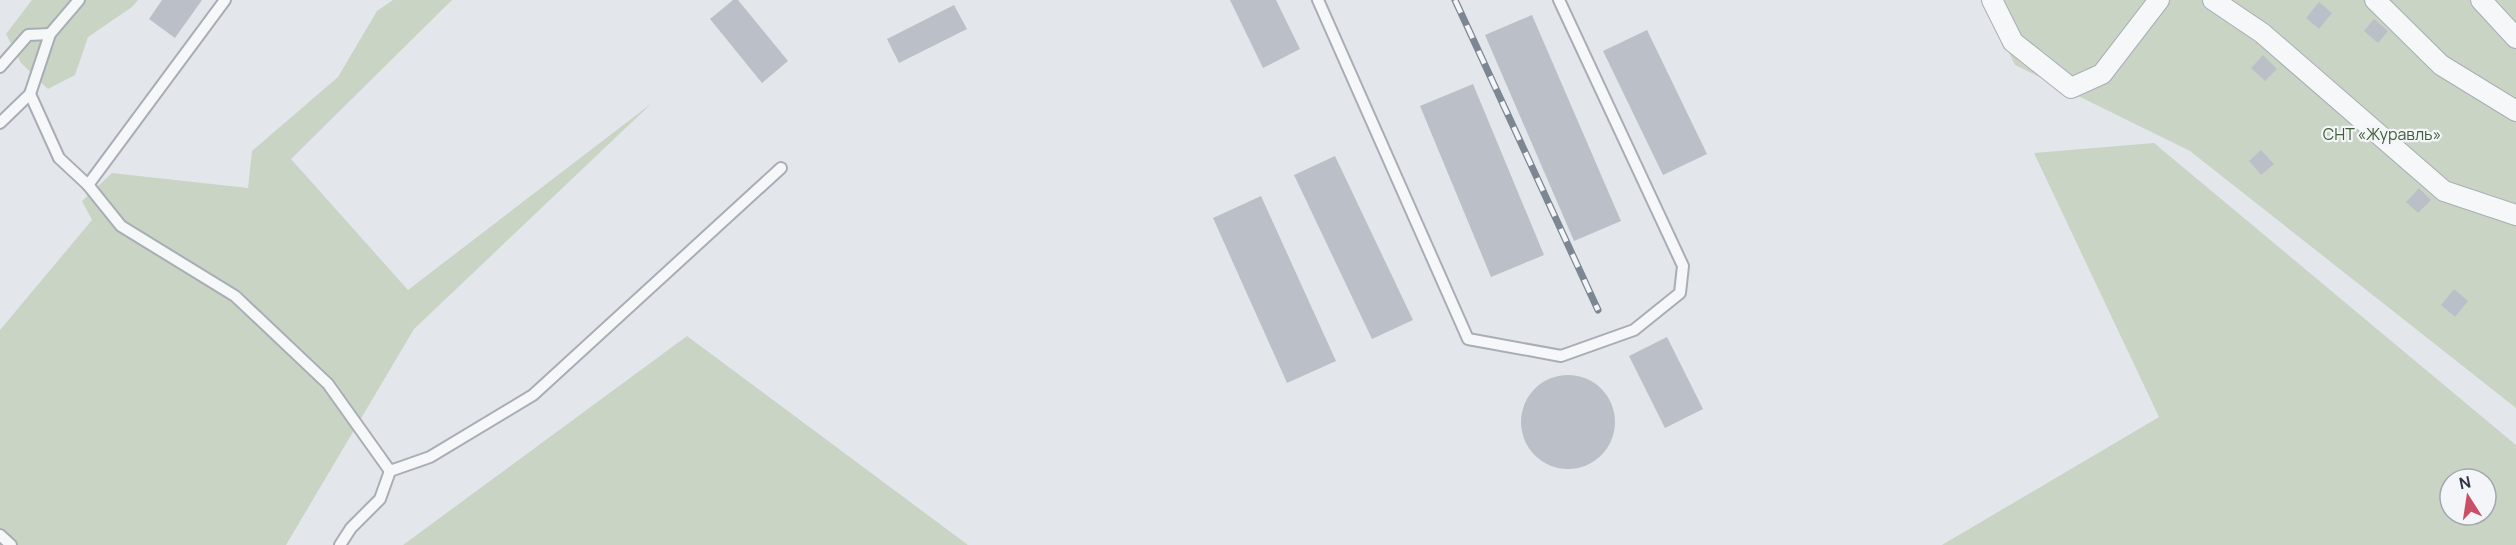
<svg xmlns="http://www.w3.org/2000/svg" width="2516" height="545" font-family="Manrope,sans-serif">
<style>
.green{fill:#c9d4c5;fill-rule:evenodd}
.building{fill:#bbc0c8}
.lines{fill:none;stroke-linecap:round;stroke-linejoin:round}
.service-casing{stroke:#a8aeb5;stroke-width:14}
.minor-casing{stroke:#a8aeb5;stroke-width:22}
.service{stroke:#f6f7f9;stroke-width:10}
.minor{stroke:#f6f7f9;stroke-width:20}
.rail-casing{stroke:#7d8794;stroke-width:7}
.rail{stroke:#f3f5f8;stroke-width:4.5;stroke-dasharray:14;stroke-linecap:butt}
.labels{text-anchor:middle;stroke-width:4.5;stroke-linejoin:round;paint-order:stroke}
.park-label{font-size:16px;fill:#425e39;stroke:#f3f5f8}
</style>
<rect width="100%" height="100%" fill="#e3e7eb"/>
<g class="green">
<path d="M32,0H138L132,7L88,37L75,75L48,89L21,63L6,34Z"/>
<path d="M393,0H452L291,159L408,290L652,103L414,329L286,545H0V330L92,220L82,201L112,173L248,188L252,151L338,77L377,11Z"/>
<path d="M1984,0H2516V408L2190,151L2015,65Z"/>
<path d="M2154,143L2516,445V545H1942L2159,417L2034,153ZM2450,479H2486V515H2450Z"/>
<path d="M687,336L968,545H403Z"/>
</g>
<g class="building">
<path d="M162,0H202L175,38L149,19Z"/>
<path d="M733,0H738L788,61L762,83L710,19Z"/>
<path d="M1230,0H1276L1300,49L1263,68Z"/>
<path d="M2319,2L2332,13L2319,29L2306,18Z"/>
<path d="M954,5L967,29L899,63L887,39Z"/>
<path d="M1532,15L1621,221L1574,241L1485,35Z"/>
<path d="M2374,19L2388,31L2378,43L2364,31Z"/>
<path d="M1647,30L1707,154L1663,175L1603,51Z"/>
<path d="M2263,55L2277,69L2265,81L2251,68Z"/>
<path d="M1473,84L1544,255L1491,277L1420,106Z"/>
<path d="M2261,150L2274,164L2261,175L2249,161Z"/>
<path d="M1335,156L1413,320L1372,339L1294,175Z"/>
<path d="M2419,188L2431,200L2418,213L2406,202Z"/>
<path d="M1261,196L1336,361L1287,383L1213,218Z"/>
<path d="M2454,289L2468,301L2455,317L2441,305Z"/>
<path d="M1667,337L1703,409L1665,428L1629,356Z"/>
<circle cx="1568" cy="422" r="47"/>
</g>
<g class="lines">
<defs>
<g id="service">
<path d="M1318,0L1468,339L1561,356L1634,330L1680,293L1683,266L1559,0"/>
<path d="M0,67L28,35L50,34"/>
<path d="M30,94L59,158L88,185L225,0"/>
<path d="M0,123L30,94L50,34L79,0"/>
<path d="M88,185L121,226L235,296L328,384L390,471L430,457L533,395L781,168"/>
<path d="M0,535L11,545"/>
<path d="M340,545L351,528L380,499L390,471"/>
</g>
<g id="minor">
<path d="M1992,0L2013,42L2071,88L2102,74L2159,0"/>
<path d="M2213,0L2262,33L2444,191L2516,215"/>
<path d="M2375,0L2441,65L2516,111"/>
<path d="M2481,0L2516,38"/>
</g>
</defs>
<use href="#service" class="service-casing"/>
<use href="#minor" class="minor-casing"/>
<use href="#service" class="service"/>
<use href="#minor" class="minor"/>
<defs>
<path id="rail" d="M1455,0L1598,310"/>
</defs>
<use href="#rail" class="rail-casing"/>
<use href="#rail" class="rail"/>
</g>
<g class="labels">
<g class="park-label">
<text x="2382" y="140">СНТ «Журавль»</text>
</g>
</g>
<g transform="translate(2468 497) rotate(348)"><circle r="28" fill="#f3f5f8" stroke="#a3a8b0" stroke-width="1.5"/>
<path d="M0-4.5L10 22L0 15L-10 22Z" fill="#ca4f66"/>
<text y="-9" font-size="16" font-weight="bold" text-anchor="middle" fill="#2c3543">N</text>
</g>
</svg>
